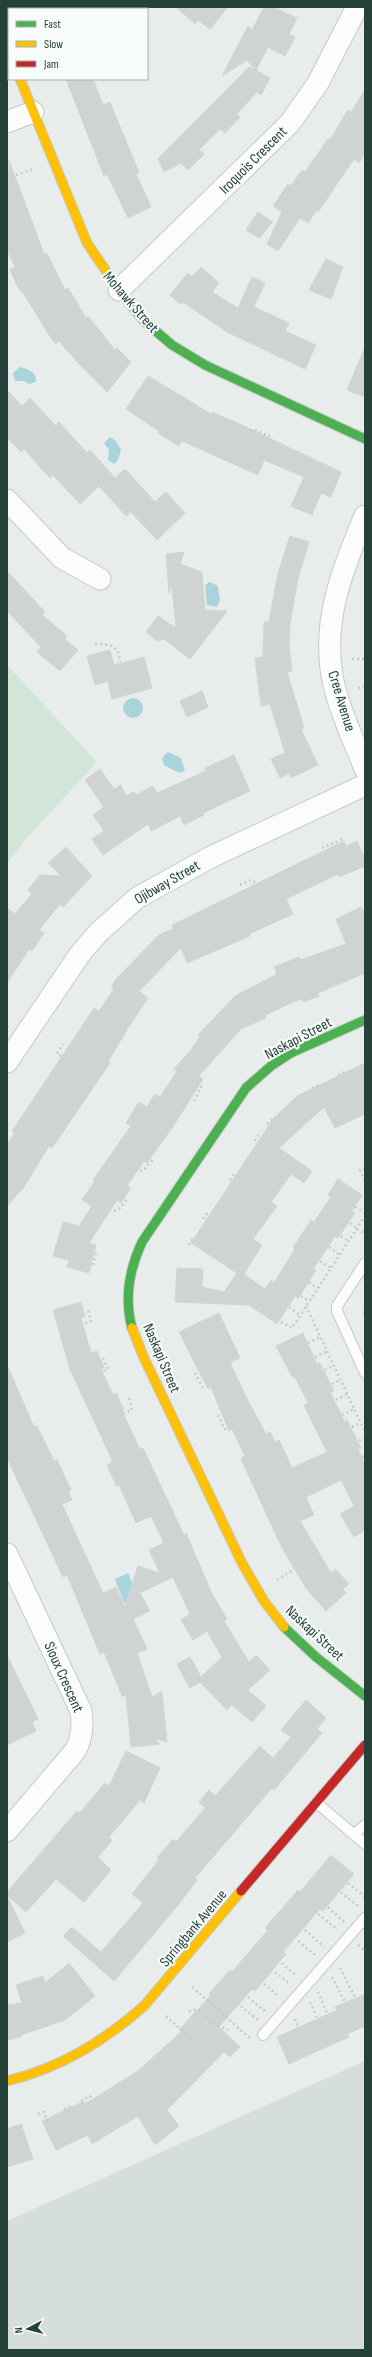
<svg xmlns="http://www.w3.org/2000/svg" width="372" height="2357" font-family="'Sofia Sans Condensed',sans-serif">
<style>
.built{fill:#d6dedb}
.green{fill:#d1e6d8}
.water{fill:#a9d4db}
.building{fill:#cfd4d2;stroke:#d1d6d4}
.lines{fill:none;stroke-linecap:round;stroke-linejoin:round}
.lane-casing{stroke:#c5cac8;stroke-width:12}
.street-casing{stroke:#c5cac8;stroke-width:23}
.fast-casing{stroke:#c3cbc8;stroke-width:11}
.slow-casing{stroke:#c3cbc8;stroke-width:11}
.jam-casing{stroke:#c3cbc8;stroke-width:11}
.path{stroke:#c3ccca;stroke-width:2.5;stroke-dasharray:2 3;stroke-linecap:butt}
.lane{stroke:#fcfcfc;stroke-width:10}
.street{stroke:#fcfcfc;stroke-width:21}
.fast{stroke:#4caf50;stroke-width:9}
.slow{stroke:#ffc107;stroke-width:9}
.jam{stroke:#c62828;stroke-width:9}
.labels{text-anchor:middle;stroke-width:4;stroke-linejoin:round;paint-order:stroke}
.street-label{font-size:15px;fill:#24423a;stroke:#f7fbf9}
</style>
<rect width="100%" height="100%" fill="#e8edeb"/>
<path class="built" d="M365,2061V2350H7V2221Z"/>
<path class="green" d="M7,665L97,762L24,841L7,864Z"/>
<g class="water">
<path d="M20,367C28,369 37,372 36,382L29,384L24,381H15L13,373Z"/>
<path d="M110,437L116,441L121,450L118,460L114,464L108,460L109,450L104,443Z"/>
<path d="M210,582L218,586L220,600L217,607L207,605L205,585Z"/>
<circle cx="133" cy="708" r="10"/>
<path d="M168,752L181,758L185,771L179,773L164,765L162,758Z"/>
<path d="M128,1573L139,1597L124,1603L115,1579Z"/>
</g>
<g class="building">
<path d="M176,7H228L210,29L198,20L195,24Z"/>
<path d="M264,7H273L297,18L289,34L295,37L285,56L268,47L256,70L270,78L261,95L257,92L237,114L240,117L225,133L220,129L199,150L204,154L188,170L181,163L164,172L158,159L249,67L255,70L247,60L222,76L248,26L252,30Z"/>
<path d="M66,79H93L103,105L110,102L139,173L136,174L151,207L128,218L107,174L104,176Z"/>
<path d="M365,90V153L359,163L354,159L318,212L316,211L308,223L300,218L278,251L267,244L282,212L273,206L288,184L291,186L302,170L305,172L328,139L330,140L348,110L351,112Z"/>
<path d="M9,160L44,254L47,253L65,290L68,288L86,318L88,316L115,350L117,348L131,362L107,392L79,364L59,341L56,344L49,335L22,291H20L10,270L15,267L7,250Z"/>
<path d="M258,212L273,222L259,238L246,230Z"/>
<path d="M326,259L343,267L331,299L309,290Z"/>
<path d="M201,267L219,283L212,292L238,308L252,277L265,283L254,307L289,323L285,331L316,345L305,369L227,332L183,302L180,304L170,295L188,273L192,277Z"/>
<path d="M365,347V397L347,390Z"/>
<path d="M148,376L211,414L212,412L242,425L341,472L331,497L321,493L312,515L291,506L304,477L264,460L258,475L182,441L179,446L158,433L159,431L126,409Z"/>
<path d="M7,390L22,406L30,398L56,426L59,422L87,453L90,450L115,478L125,469L155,502L166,492L185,513L157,540L131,512L126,516L99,486L80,504L53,475L50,478L24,449L21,452L7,438Z"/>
<path d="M290,536L309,542L298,578L290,624L289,647L292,671L287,672L304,728L301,729L318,765L291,778L289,773L280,778L271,759L285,753L270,704L261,706L255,658L263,657L264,622H269L278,573Z"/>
<path d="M184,552L180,564L202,572L205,610L227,611L190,659L164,639L157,641L146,632L158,616L176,628L172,586L169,593L166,554Z"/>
<path d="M7,571L45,612L42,615L67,636L65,639L78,650L60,671L37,652L41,647L7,611Z"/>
<path d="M110,650L114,665L144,657L152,688L112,699L108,681L95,685L87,656Z"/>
<path d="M202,691L208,707L187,717L180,701Z"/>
<path d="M234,755L250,791L203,813L204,815L184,825L180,816L151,831L148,824L103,855L92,839L104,831L93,815L104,807L85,780L100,769L114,789L121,785L126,796L134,792L136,795L153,786L157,793L206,771L205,768Z"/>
<path d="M344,841L346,846L357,841L365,859V866L339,877L338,874L286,899L293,914L249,934L250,936L187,963L181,948L139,991L148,998L128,1028L108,1062L110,1063L52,1148L49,1146L24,1187L7,1206V1144L15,1133L12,1131L94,1008L99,1011L114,989L111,987L117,978L159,935L173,929L172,925Z"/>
<path d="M66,847L92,876L63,907L60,904L39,930L44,933L32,951L29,949L7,983V908L15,914L32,894L28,890L40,875L61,876L48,863Z"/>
<path d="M361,907L365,914V973L318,993L319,996L303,1002L302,999L289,1004L265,1015L266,1018L241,1029L199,1076L203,1079L174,1125L147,1163L144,1161L127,1186L131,1188L121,1203L117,1200L89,1243L96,1245L89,1273L67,1267L69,1260L53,1256L63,1222L79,1226L92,1206L82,1200L95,1181L93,1180L131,1126L126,1123L139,1102L147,1107L155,1094L160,1097L177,1071L174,1069L190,1051L200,1037L198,1035L235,996L277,974L274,967L299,957L300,960L346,944L336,919Z"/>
<path d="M365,1063V1114L335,1128L324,1107L279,1148L312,1171L304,1183L291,1174L271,1202L277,1206L253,1239L262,1245L244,1274L265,1289L271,1280L274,1283L295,1249L293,1248L311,1220L314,1222L331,1197L328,1195L338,1179L362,1195L352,1211L355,1213L338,1238L335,1236L326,1250L313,1269L316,1270L298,1299L295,1296L277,1324L249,1305L175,1302L177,1268L203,1269L202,1287L224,1292L237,1273L191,1243L273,1119L297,1096Z"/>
<path d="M81,1302L85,1317L81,1318L91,1353L97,1351L104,1367L101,1369L113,1395L116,1393L124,1410L122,1411L140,1450L143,1448L184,1535L186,1533L212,1594L227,1619L224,1621L249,1662L256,1655L270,1670L248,1690L266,1706L252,1722L232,1705L227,1710L200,1682L190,1688L177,1664L190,1657L201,1677L222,1657L207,1631L193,1640L181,1620L190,1614L173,1577L140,1593L150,1611L133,1619L147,1649L137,1653L152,1697L162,1691L167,1742L154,1738L160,1744L131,1747L126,1695L122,1696L104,1652L100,1654L67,1575L63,1577L7,1458V1365L34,1427L37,1426L54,1461L57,1460L71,1490L68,1491L72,1500L62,1504L103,1593L116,1587L125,1607L138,1566L160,1573L149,1550L164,1543L151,1516L136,1523L119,1485L117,1487L107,1465L113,1462L70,1369L53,1310Z"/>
<path d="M219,1313L240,1358L230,1362L245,1395L266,1434L270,1432L275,1442L279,1440L292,1468L327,1452L304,1405L308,1403L302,1390L294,1376L292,1377L276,1346L303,1333L317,1364L320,1363L334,1391L330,1392L345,1422L347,1420L361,1448L358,1449L365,1465V1530L354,1537L340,1514L354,1506L341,1480L306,1497L314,1515L300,1521L331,1573L335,1569L349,1584L343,1589L346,1593L326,1611L306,1588L282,1548L241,1459L245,1456L232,1429L229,1431L211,1387L208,1389L179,1332Z"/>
<path d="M7,1655L38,1719L32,1722L36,1731L7,1745Z"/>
<path d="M306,1700L326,1718L317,1729L322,1733L274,1790L272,1788L195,1878L197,1880L179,1904L114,1981L63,1936L72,1927L101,1952L143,1903L132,1894L159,1860L157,1858L173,1839L176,1842L205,1808L199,1802L209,1790L215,1796L260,1746L273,1758L291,1737L281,1730Z"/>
<path d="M126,1751L160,1768L144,1803L140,1800L109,1837L112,1840L98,1857L111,1870L84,1902L56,1879L26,1912L7,1895V1892L77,1811L80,1813L105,1783L109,1786Z"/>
<path d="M331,1855L354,1874L323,1911L320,1909L283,1952L286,1954L255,1991L252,1989L219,2027L240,2047L230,2057L224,2052L167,2110L179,2126L155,2145L138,2116L92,2144L88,2135L56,2150L42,2121L84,2101L85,2104L138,2071L181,2032L179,2030L211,1995L209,1994L230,1970L232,1972L268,1930L265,1928L298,1890L300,1892Z"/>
<path d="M7,1896L25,1933L7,1942Z"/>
<path d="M69,1963L95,1996L65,2020L21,2035V2037L7,2040V2005L22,2003L16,1985L43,1976L45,1983Z"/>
<path d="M365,1994V2026L347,2034L349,2037L289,2064L277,2037L337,2010L335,2007Z"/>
<path d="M21,2124L33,2159L7,2167V2129Z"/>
</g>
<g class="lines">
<defs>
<g id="lane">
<path d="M365,1263L337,1306V1311L365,1373"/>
<path d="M317,1803L365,1844"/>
<path d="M354,1834L365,1825"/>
<path d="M263,2035L365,1918"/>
</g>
<g id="street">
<path d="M7,45L9,50"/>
<path d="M7,122L33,112"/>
<path d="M119,290L290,123L318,83L357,7"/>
<path d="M7,500L62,558L100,579"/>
<path d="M365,516C341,572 319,628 335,689C342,717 355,743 365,769"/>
<path d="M7,1062L80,954L98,933L137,898L211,857L365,785"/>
<path d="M7,1554L81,1711C83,1725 82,1739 75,1751L7,1831"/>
</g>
<g id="fast">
<path d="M119,290L144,321L172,345L205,365L365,439"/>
<path d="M132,1328C124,1298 129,1270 142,1242L246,1088L271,1066L291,1053L365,1020"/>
<path d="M284,1627L316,1657L365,1696"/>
</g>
<g id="slow">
<path d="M20,79L87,243L119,290"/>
<path d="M132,1328L144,1358L242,1563L264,1601L284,1627"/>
<path d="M7,2081C60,2068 103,2042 144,2006L241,1891"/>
</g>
<path id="jam" d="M241,1891L365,1745"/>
</defs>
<use href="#lane" class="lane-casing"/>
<use href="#street" class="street-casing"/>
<use href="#fast" class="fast-casing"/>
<use href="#slow" class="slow-casing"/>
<use href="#jam" class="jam-casing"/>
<g class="path">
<path d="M16,175L33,169"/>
<path d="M251,431L252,429L270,436"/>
<path d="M95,644C110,644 119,645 120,662"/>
<path d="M352,659H365"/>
<path d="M358,688L365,686"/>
<path d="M322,848L343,839"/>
<path d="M240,885L251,880L256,883"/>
<path d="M61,1056L57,1054L63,1044"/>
<path d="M338,1075L347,1071"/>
<path d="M312,1088L320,1085"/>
<path d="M194,1101L202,1085"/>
<path d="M267,1124L275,1117"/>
<path d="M255,1141L260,1132"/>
<path d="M365,1168L360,1170L365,1181"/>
<path d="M140,1171L144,1170L154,1158"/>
<path d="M230,1180L235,1173"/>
<path d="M355,1207L365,1213"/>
<path d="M114,1211L119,1209L128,1198"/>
<path d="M203,1219L208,1212"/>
<path d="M350,1223L357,1228"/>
<path d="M357,1229L365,1234"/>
<path d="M341,1236L348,1241"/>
<path d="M189,1245L193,1238"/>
<path d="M329,1247L340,1255"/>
<path d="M320,1261L331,1268"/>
<path d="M93,1265L96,1252"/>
<path d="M309,1282L317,1288"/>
<path d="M301,1296L309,1301"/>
<path d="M306,1306L365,1432"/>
<path d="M289,1307L300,1315"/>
<path d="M365,1307L363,1310L365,1315"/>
<path d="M281,1322L292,1328L365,1216"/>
<path d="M85,1323L91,1321L88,1309"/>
<path d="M308,1343L320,1337"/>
<path d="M315,1357L327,1351"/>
<path d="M103,1358L108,1369L103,1371"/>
<path d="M325,1370L334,1365"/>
<path d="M195,1373L203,1388L205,1387"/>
<path d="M332,1384L341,1380"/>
<path d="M336,1400L347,1394"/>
<path d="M123,1414L132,1410L129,1397"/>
<path d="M218,1415L225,1429L227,1428"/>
<path d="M342,1415L354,1409"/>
<path d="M352,1427L361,1423"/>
<path d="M359,1441L365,1438"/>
<path d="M362,1457L365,1456"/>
<path d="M277,1580L293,1570"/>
<path d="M348,1883L365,1897"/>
<path d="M341,1892L359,1907"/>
<path d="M328,1907L344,1922"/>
<path d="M318,1914L338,1930"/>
<path d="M305,1930L324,1947"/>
<path d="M298,1941L316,1956"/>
<path d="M358,1945L365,1951"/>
<path d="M282,1963L296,1976"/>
<path d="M340,1968L355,1997"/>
<path d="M275,1972L290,1984"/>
<path d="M332,1977L345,2002"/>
<path d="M264,1984L279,1996"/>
<path d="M192,1987L250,2038"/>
<path d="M318,1992L327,2013"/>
<path d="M248,1997L266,2012"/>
<path d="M310,2002L317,2018"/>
<path d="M241,2006L258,2020"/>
<path d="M189,2012C203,2004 204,2018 213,2023C219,2027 225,2027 230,2032"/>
<path d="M166,2016L189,2037"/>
<path d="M295,2019L298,2026"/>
<path d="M81,2101L90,2096L91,2098"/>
<path d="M64,2109L70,2106"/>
<path d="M38,2114L44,2112L49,2127"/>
</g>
<use href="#lane" class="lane"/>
<use href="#street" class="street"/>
<use href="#fast" class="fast"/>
<use href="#slow" class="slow"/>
<use href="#jam" class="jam"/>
</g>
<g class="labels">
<g class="street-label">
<text transform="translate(253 160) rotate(-45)" y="5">Iroquois Crescent</text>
<text transform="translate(131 302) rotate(49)" y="5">Mohawk Street</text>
<text transform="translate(342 701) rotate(73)" y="5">Cree Avenue</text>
<text transform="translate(167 882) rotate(-30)" y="5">Ojibway Street</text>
<text transform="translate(298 1038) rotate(-28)" y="5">Naskapi Street</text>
<text transform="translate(162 1358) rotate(67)" y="5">Naskapi Street</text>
<text transform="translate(315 1633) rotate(43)" y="5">Naskapi Street</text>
<text transform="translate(64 1677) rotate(66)" y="5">Sioux Crescent</text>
<text transform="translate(193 1928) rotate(-50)" y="5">Springbank Avenue</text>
</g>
</g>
<rect width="372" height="2357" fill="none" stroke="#24423a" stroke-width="16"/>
<rect x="8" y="8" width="140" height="72" fill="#f7fbf9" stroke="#a3b1ad"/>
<rect x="16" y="21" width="20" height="6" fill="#4caf50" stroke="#a3b1ad"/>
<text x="44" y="28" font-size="12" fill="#24423a">Fast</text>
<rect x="16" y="41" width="20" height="6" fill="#ffc107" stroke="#a3b1ad"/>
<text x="44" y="48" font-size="12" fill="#24423a">Slow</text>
<rect x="16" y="61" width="20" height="6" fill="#c62828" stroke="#a3b1ad"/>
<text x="44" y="68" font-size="12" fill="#24423a">Jam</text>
<g transform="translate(28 2329) rotate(263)" stroke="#f7fbf9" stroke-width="3" paint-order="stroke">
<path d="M0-3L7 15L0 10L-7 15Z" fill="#24423a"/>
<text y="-6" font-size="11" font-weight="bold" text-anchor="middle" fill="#24423a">N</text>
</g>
</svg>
